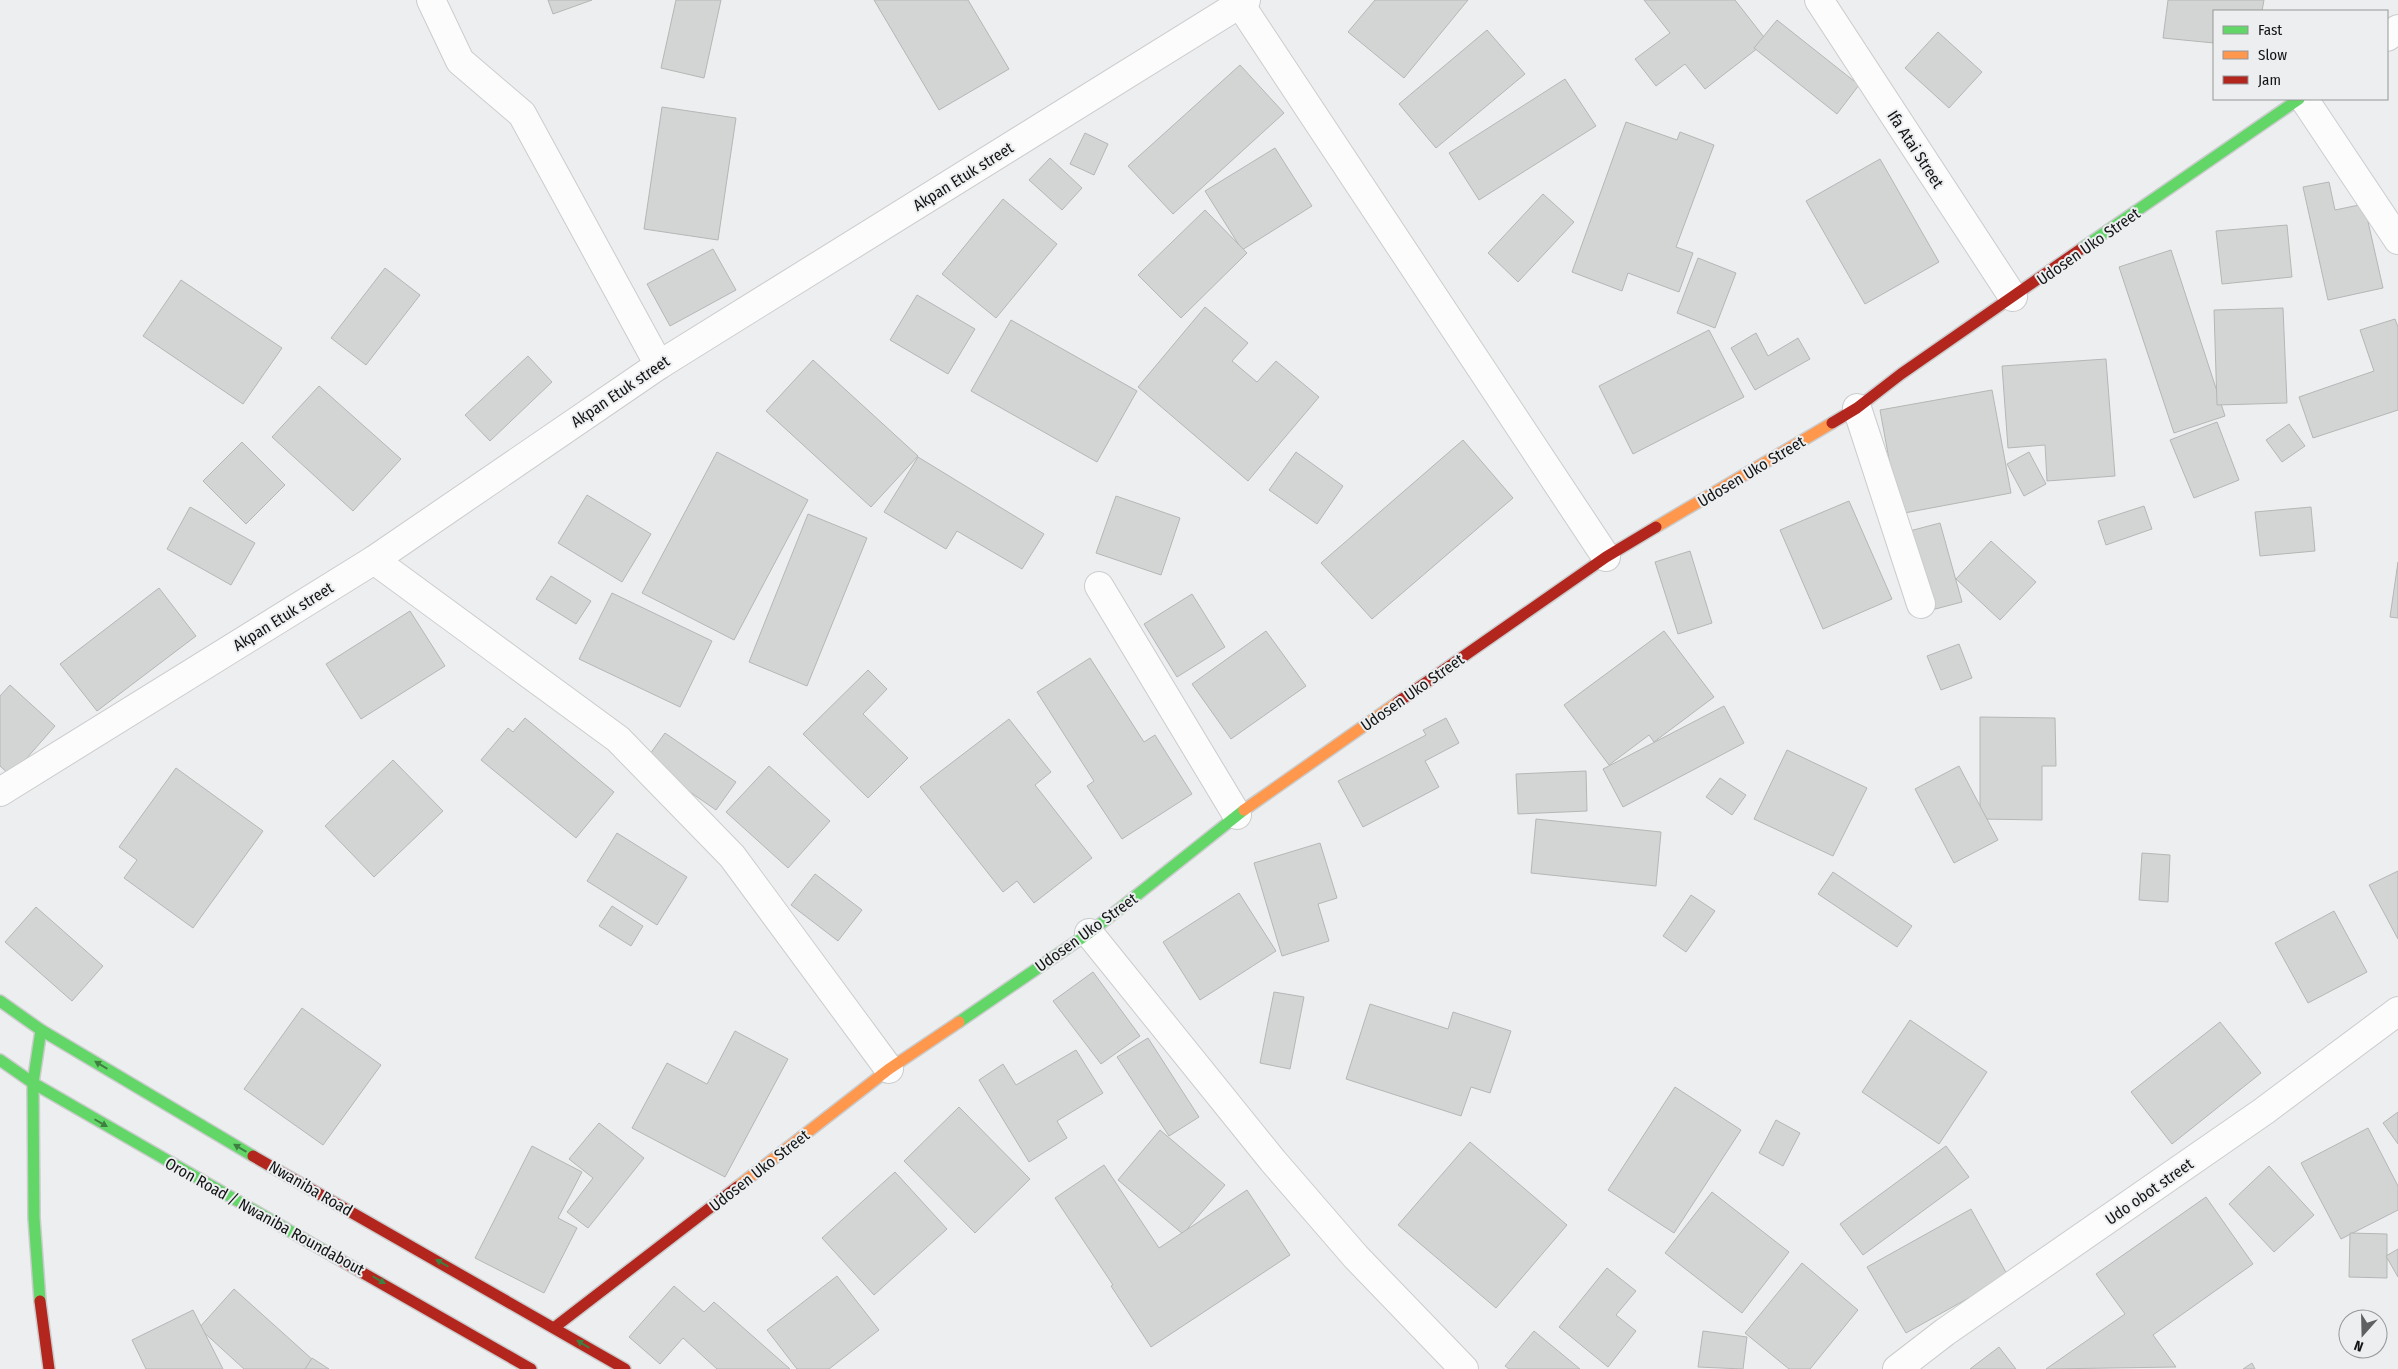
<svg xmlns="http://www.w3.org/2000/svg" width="2398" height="1369" font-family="'Fira Sans Condensed',sans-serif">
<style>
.building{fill:#d3d4d4;stroke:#b5b6b6}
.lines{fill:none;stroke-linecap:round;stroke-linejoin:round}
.street-casing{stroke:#cbcccd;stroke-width:30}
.fast-casing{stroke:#cbcccd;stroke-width:14}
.slow-casing{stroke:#cbcccd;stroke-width:14}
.jam-casing{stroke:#cbcccd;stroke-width:14}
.street{stroke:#fcfcfd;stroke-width:28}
.fast{stroke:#63d668;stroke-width:11}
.slow{stroke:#ff974d;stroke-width:11}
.jam{stroke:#b3261e;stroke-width:11}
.oneway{fill:#3f7f42}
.labels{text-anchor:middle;stroke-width:4;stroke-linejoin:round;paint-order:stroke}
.street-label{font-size:16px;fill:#131414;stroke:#eceef0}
</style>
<rect width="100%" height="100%" fill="#edeeef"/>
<g class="building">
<path d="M548,0H592L553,14Z"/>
<path d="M676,0H721L704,78L661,68Z"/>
<path d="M874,0H968L1009,69L939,110Z"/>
<path d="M1375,0H1468L1404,78L1348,32Z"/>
<path d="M1644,0H1735L1767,41L1705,89L1685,64L1656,86L1635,59L1670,33Z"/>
<path d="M2168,0H2264L2262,11H2214V43L2163,38Z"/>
<path d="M1777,20L1859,85L1837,114L1754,48Z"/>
<path d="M1487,30L1525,74L1436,148L1399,104Z"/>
<path d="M1938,32L1982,72L1949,108L1905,68Z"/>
<path d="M1240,65L1284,113L1173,214L1128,166Z"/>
<path d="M1565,79L1596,126L1479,200L1449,153Z"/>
<path d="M662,107L736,118L718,240L644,229Z"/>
<path d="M1626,122L1677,140L1680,132L1714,145L1676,247L1693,253L1679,292L1628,273L1622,291L1572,272Z"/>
<path d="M1085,133L1108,144L1094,175L1070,164Z"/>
<path d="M1275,148L1312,206L1242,250L1205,191Z"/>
<path d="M1050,158L1082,188L1062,210L1029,180Z"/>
<path d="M1880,159L1939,262L1865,304L1806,201Z"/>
<path d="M2329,182L2335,210L2364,204L2383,288L2328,300L2303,187Z"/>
<path d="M1543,194L1574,222L1518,282L1488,253Z"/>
<path d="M1003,199L1057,244L996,318L942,274Z"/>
<path d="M1205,210L1247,253L1181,318L1138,275Z"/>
<path d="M2287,225L2292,277L2222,284L2216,231Z"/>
<path d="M713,249L736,290L670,326L647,284Z"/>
<path d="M2171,250L2225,416L2174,433L2119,267Z"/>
<path d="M1698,258L1736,273L1715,328L1677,313Z"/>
<path d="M385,268L420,295L366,365L331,338Z"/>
<path d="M181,280L282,348L243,404L143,336Z"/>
<path d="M917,295L975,329L948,374L890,340Z"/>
<path d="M1205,307L1248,343L1232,361L1257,382L1276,361L1319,397L1248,481L1138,387Z"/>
<path d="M2283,308L2287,403L2217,405L2214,310Z"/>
<path d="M2395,319L2398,327V410L2313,438L2299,397L2374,371L2360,330Z"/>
<path d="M1011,320L1137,391L1097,462L971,391Z"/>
<path d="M1709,330L1744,397L1633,454L1599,386Z"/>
<path d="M1756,333L1768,356L1798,338L1810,359L1755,390L1731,348Z"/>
<path d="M528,356L552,382L490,441L465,415Z"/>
<path d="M2106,359L2115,476L2047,481L2045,445L2008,448L2002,366Z"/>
<path d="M813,360L918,456L871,507L766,411Z"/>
<path d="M319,386L401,459L353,511L272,437Z"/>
<path d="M1992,390L2011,493L1899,514L1880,410Z"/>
<path d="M2217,422L2239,480L2194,498L2170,440Z"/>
<path d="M2289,424L2305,446L2282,462L2266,440Z"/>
<path d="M1463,440L1513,498L1372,619L1321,563Z"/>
<path d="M242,442L285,485L246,524L203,481Z"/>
<path d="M717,452L808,500L734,640L642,593Z"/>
<path d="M1296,452L1343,486L1317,524L1269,490Z"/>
<path d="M2029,452L2046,484L2024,496L2007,464Z"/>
<path d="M918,457L1044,534L1022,569L957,531L946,549L884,512Z"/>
<path d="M587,495L651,534L622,582L558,543Z"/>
<path d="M1116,496L1180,518L1161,575L1096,553Z"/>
<path d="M1849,501L1892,599L1823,629L1780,530Z"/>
<path d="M2144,506L2152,529L2106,545L2098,521Z"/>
<path d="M190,507L255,543L231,585L167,549Z"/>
<path d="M2311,507L2315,551L2260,556L2255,512Z"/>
<path d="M808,514L867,538L807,686L749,662Z"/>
<path d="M1940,523L1962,602L1924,612L1902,533Z"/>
<path d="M1991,541L2036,582L2000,620L1956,579Z"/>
<path d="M1690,551L1712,623L1678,634L1655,562Z"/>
<path d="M2398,562V618L2390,617Z"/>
<path d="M551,576L591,601L576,624L536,599Z"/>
<path d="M159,588L196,636L97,711L60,664Z"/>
<path d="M612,593L712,641L680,707L579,659Z"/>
<path d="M1192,594L1225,647L1177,677L1144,624Z"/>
<path d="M410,611L445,666L361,719L326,664Z"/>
<path d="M1266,631L1306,686L1231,739L1192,684Z"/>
<path d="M1664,631L1714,697L1654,742L1649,735L1609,765L1564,705Z"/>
<path d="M1959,644L1972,678L1941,690L1927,656Z"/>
<path d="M1090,658L1144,742L1155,735L1192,794L1122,839L1087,786L1094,781L1037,692Z"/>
<path d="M868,670L887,689L863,714L908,758L868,798L803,734Z"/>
<path d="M10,685L55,726L11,776L0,766V696Z"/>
<path d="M1724,706L1744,743L1623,807L1603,769Z"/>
<path d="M1980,717L2055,718L2056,766H2042V820L1980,819Z"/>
<path d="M525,718L614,792L576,838L481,760L508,728L513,732Z"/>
<path d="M1446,718L1459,743L1425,761L1439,787L1363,827L1338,781L1426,735L1423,730Z"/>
<path d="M1009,719L1051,772L1035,785L1092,858L1034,903L1017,881L1003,892L920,787Z"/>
<path d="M665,733L736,782L716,810L645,761Z"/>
<path d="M1787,750L1867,788L1833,856L1754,819Z"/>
<path d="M393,760L443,811L374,877L325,826Z"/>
<path d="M769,766L830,821L788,868L726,812Z"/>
<path d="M1959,766L1998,840L1954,863L1915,789Z"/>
<path d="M176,768L263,831L193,928L124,878L137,860L119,847Z"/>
<path d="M1586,771L1587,811L1518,814L1516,774Z"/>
<path d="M1720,778L1746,795L1732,815L1706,797Z"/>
<path d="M1536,819L1661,832L1656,886L1531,873Z"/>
<path d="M617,833L687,877L657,925L587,881Z"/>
<path d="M1320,843L1337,898L1318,904L1329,941L1282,956L1254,863Z"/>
<path d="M2142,853L2170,855L2168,902L2139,900Z"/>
<path d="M2398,871V939L2369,885Z"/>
<path d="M1833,872L1912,926L1897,947L1818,894Z"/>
<path d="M815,874L862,910L838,941L791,905Z"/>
<path d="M1239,893L1276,951L1200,1000L1163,942Z"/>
<path d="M1691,895L1715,911L1686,952L1663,936Z"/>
<path d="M612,906L643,926L631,946L599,926Z"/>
<path d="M36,907L103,966L72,1001L5,942Z"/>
<path d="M2334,911L2367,972L2308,1003L2275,943Z"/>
<path d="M1093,972L1140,1036L1101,1064L1053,1001Z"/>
<path d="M1274,992L1304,997L1290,1069L1260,1063Z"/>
<path d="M1370,1004L1448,1029L1453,1012L1511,1031L1490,1093L1471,1087L1461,1116L1346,1079Z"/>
<path d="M302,1008L381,1065L323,1145L244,1089Z"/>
<path d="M1910,1020L1987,1072L1939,1144L1862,1092Z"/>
<path d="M2220,1022L2261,1073L2172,1144L2131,1092Z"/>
<path d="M735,1031L788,1059L725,1177L632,1128L667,1063L707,1084Z"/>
<path d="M1148,1038L1199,1117L1169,1136L1117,1057Z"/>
<path d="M1076,1050L1103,1093L1057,1121L1067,1138L1029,1162L979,1080L1003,1064L1016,1085Z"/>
<path d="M1675,1087L1741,1130L1674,1233L1608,1190Z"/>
<path d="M959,1107L1030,1179L975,1233L904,1161Z"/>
<path d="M2398,1112V1144L2383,1123Z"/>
<path d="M1776,1120L1800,1133L1783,1166L1759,1153Z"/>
<path d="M599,1123L644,1158L588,1228L567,1212L593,1178L569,1159Z"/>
<path d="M2368,1128L2398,1186V1210L2341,1239L2301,1163Z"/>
<path d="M1160,1130L1225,1185L1183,1234L1118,1180Z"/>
<path d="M1470,1142L1567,1225L1496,1308L1398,1225Z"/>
<path d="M532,1146L582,1172L558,1218L577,1228L544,1293L475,1258Z"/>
<path d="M1946,1146L1969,1177L1863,1255L1840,1224Z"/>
<path d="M1104,1165L1159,1248L1247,1190L1290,1255L1151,1347L1111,1286L1113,1285L1055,1198Z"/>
<path d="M2269,1166L2314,1215L2274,1252L2229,1204Z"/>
<path d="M895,1172L947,1229L874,1295L822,1238Z"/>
<path d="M1712,1192L1789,1252L1742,1313L1665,1253Z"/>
<path d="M2206,1197L2253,1264L2153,1335L2176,1367L2046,1369L2125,1314L2096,1274Z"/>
<path d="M1971,1209L2008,1276L1906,1333L1867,1267Z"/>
<path d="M2350,1233L2387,1234V1278L2349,1277Z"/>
<path d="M2398,1249V1277L2386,1256Z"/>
<path d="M1802,1263L1858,1310L1810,1369H1789L1745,1333Z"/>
<path d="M1607,1268L1636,1291L1616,1315L1636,1331L1608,1367L1559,1327Z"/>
<path d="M837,1276L879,1330L829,1369H797L767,1330Z"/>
<path d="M674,1286L704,1312L714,1302L790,1369H717L683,1338L660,1364L629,1337Z"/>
<path d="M234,1289L313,1360L305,1369H244L199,1328Z"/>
<path d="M193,1310L223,1369H146L132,1340Z"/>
<path d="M1534,1331L1580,1369H1509L1505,1366Z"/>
<path d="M1703,1331L1747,1337L1743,1369L1698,1367Z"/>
<path d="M1999,1347L2016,1369H1970Z"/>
<path d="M312,1358L329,1369H305Z"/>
<path d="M2252,1363L2255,1369H2243Z"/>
</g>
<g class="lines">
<defs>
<g id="street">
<path d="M431,0L460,61L522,114L659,365"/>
<path d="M1819,0L2013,297"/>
<path d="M1240,4L1606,557"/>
<path d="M2387,37L2398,29"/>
<path d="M2304,99L2398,240"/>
<path d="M1857,408L1921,604"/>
<path d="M374,560L618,739L732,856L889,1069"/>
<path d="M1099,586L1237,815"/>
<path d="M0,792L374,560L659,365L1246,0"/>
<path d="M1089,933L1273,1161L1356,1257L1464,1369"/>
<path d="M1897,1369L1945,1332L2264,1111L2398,1011"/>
</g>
<g id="fast">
<path d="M2081,249L2299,99"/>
<path d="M0,1001L41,1030L253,1156"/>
<path d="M959,1022L1089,933L1244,810"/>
<path d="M0,1060L33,1083L335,1257"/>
<path d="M40,1301L34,1218L33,1083L41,1030"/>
</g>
<g id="slow">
<path d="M1656,527L1832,423"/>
<path d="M1244,810L1398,702"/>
<path d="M737,1187L889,1069L959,1022"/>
</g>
<g id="jam">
<path d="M1832,423L1857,408L1901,374L2081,249"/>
<path d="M1398,702L1606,557L1656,527"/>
<path d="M253,1156L625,1369"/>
<path d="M335,1257L531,1369"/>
<path d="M40,1301L49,1369"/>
<path d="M555,1327L737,1187"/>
</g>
</defs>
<use href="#street" class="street-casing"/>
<use href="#fast" class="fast-casing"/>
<use href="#slow" class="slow-casing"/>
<use href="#jam" class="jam-casing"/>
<use href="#street" class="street"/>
<use href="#fast" class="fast"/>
<use href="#slow" class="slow"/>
<use href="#jam" class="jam"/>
</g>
<defs><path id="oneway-solid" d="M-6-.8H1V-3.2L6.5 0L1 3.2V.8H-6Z" transform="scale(1.25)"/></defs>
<g class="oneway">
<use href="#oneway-solid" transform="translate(101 1065) rotate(-149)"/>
<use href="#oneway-solid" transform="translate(101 1123) rotate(30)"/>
<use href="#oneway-solid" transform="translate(240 1148) rotate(-149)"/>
<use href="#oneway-solid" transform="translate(442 1263) rotate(-150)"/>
<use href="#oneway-solid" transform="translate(379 1280) rotate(30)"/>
<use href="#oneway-solid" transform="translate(583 1344) rotate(-149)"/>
</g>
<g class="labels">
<g class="street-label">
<text transform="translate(1916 149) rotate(57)" y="6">Ifa Atai Street</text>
<text transform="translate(963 176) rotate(-32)" y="6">Akpan Etuk street</text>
<text transform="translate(2088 246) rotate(-35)" y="6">Udosen Uko Street</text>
<text transform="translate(620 391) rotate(-34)" y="6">Akpan Etuk street</text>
<text transform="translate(1751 471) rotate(-31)" y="6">Udosen Uko Street</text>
<text transform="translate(283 616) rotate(-32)" y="6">Akpan Etuk street</text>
<text transform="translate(1412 692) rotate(-35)" y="6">Udosen Uko Street</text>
<text transform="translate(1086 932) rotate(-36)" y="6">Udosen Uko Street</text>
<text transform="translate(759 1170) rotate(-38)" y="6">Udosen Uko Street</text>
<text transform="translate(311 1188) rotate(30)" y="6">Nwaniba Road</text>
<text transform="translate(2149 1191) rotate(-35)" y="6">Udo obot street</text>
<text transform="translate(265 1216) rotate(29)" y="6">Oron Road / Nwaniba Roundabout</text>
</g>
</g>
<rect x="2213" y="10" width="175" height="90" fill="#eceef0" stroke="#959798"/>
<rect x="2223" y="26" width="25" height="8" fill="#63d668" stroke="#959798"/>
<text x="2258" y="35" font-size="15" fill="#131414">Fast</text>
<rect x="2223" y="51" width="25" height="8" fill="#ff974d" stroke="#959798"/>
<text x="2258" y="60" font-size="15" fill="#131414">Slow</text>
<rect x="2223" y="76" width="25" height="8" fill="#b3261e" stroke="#959798"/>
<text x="2258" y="85" font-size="15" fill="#131414">Jam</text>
<g transform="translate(2363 1334) rotate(200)"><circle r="24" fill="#eceef0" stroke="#959798"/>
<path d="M0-4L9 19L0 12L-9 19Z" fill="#5f6061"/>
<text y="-8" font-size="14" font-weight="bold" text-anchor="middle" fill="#131414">N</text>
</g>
</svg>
